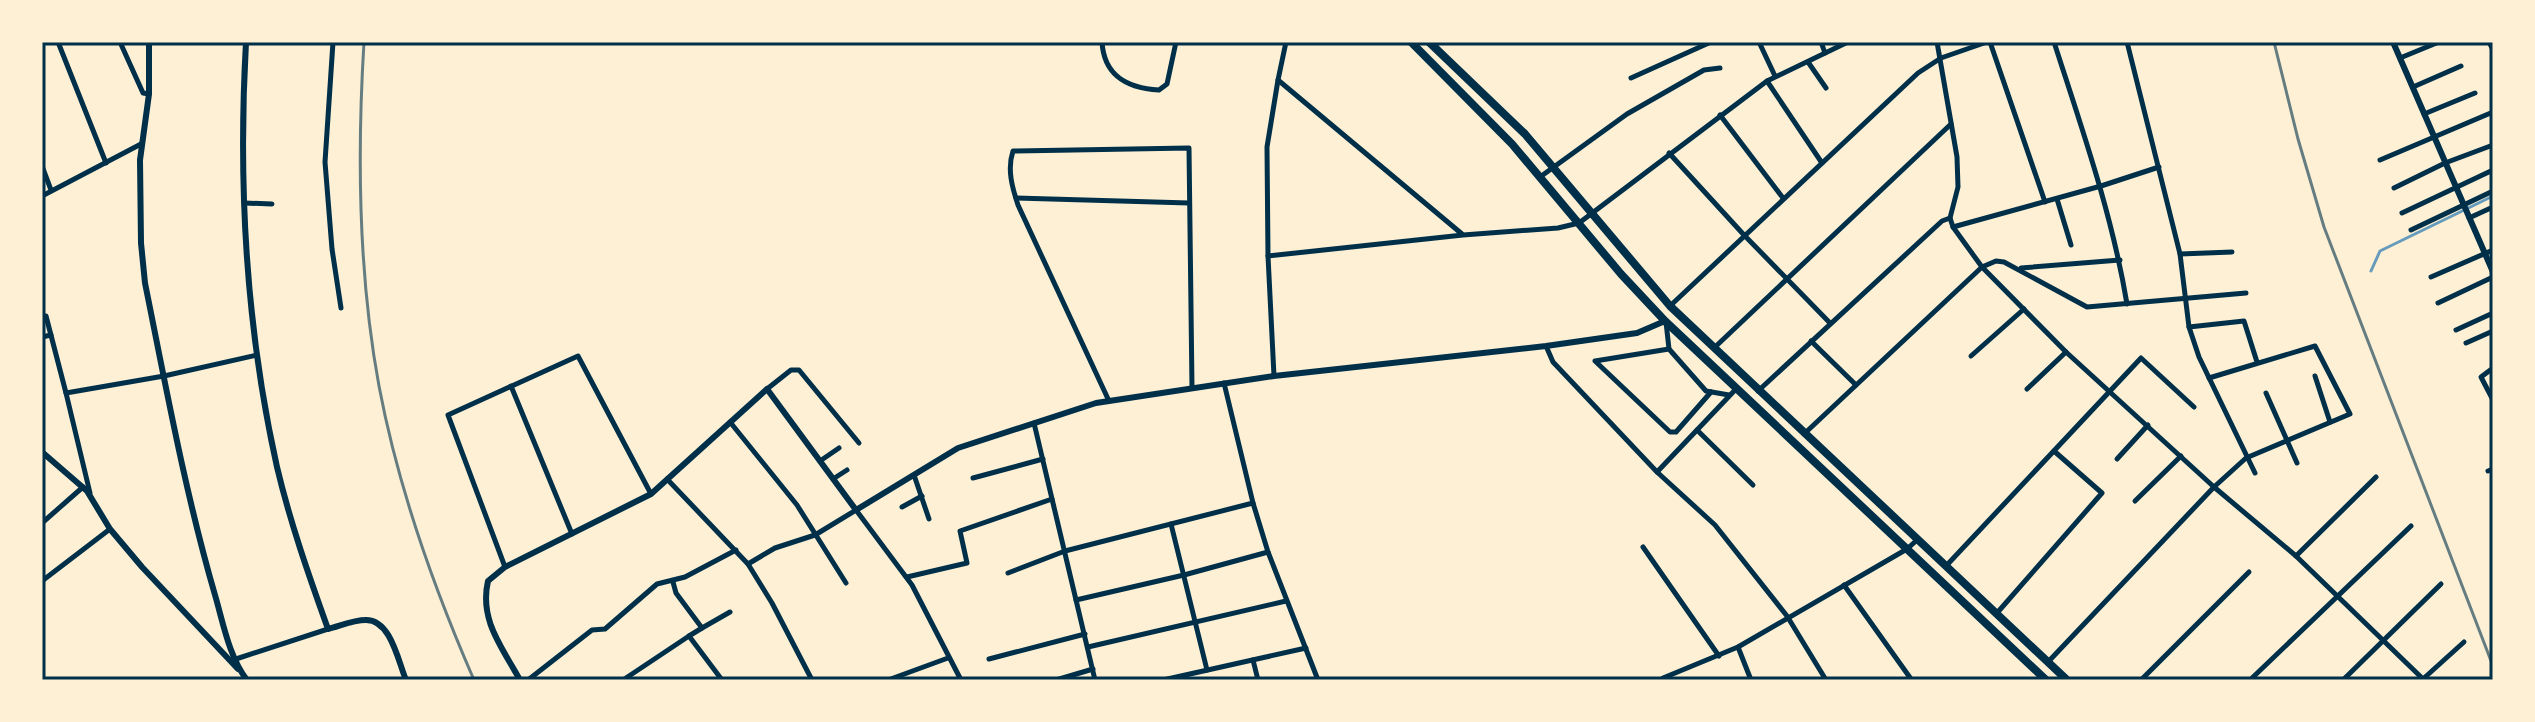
<svg xmlns="http://www.w3.org/2000/svg" width="2535" height="722" font-family="Quicksand,sans-serif">
<style>
.lines{fill:none;stroke-linecap:round;stroke-linejoin:round}
.stream{stroke:#669bbc;stroke-width:3}
.minor{stroke:#003049;stroke-width:5}
.tertiary{stroke:#003049;stroke-width:6}
.primary{stroke:#003049;stroke-width:8}
.rail{stroke:#657d81;stroke-width:3}
.neatline{fill:none;stroke:#003049;stroke-width:3}
</style>
<rect width="100%" height="100%" fill="#fdf0d5"/>
<g class="lines">
<path class="stream" d="M2371,271L2380,251L2493,196"/>
<g class="minor">
<path d="M58,42L106,163"/>
<path d="M120,42L143,93L149,94"/>
<path d="M333,42L325,162L332,249L341,308"/>
<path d="M1102,42C1104,76 1127,88 1159,90L1167,84L1176,42"/>
<path d="M1286,42L1278,80L1462,234"/>
<path d="M1759,42L1775,76"/>
<path d="M1821,42L1825,53"/>
<path d="M1937,42L1957,157L1958,187L1950,218L1953,227L1982,267L2066,352L2214,487L2296,556L2423,679"/>
<path d="M1990,42L2045,202"/>
<path d="M2054,42C2082,129 2112,214 2127,304"/>
<path d="M2127,42L2180,254L2189,327L2199,357L2255,473"/>
<path d="M2489,42L2493,50"/>
<path d="M2400,58L2439,42"/>
<path d="M1808,62L1826,88"/>
<path d="M1631,78L1711,42"/>
<path d="M1767,81L1822,163"/>
<path d="M2413,87L2461,66"/>
<path d="M2424,114L2475,93"/>
<path d="M1720,115L1783,198"/>
<path d="M1669,153L1744,235L1830,323"/>
<path d="M2380,160L2493,112"/>
<path d="M42,166L51,190"/>
<path d="M1540,177L1627,114L1704,70L1720,68"/>
<path d="M2394,188L2445,163L2493,145"/>
<path d="M42,196L141,144"/>
<path d="M1016,198L1189,203"/>
<path d="M2057,199L2071,245"/>
<path d="M244,203L272,204"/>
<path d="M2402,213L2493,170"/>
<path d="M2469,218L2493,207"/>
<path d="M1953,227L2101,186L2159,167"/>
<path d="M2411,230L2493,191"/>
<path d="M2180,254L2232,252"/>
<path d="M1268,256L1463,235L1558,228L1579,223L1767,81L1848,42"/>
<path d="M2021,268L2120,260"/>
<path d="M2431,277L2493,250"/>
<path d="M2438,303L2493,277"/>
<path d="M1670,306L1918,73L1941,58L1987,42"/>
<path d="M46,316L66,393L164,376L257,355"/>
<path d="M1666,322L1669,349L1706,391L1729,395"/>
<path d="M2189,327L2244,321L2257,362"/>
<path d="M2456,330L2493,313"/>
<path d="M42,337L51,335"/>
<path d="M1811,341L1856,385"/>
<path d="M2466,343L2493,331"/>
<path d="M1546,346L1553,362L1657,472L1715,525L1787,616L1826,680"/>
<path d="M1714,348L1951,124"/>
<path d="M1669,349L1595,361L1670,432H1676L1711,392"/>
<path d="M1971,356L2024,309"/>
<path d="M2493,368L2481,377L2493,400"/>
<path d="M1274,376L1268,256L1267,147L1278,80"/>
<path d="M2315,376L2330,422"/>
<path d="M1224,383L1253,503L1268,552L1318,680"/>
<path d="M511,386L572,534"/>
<path d="M767,389L791,370H799L859,443"/>
<path d="M2027,389L2066,352"/>
<path d="M1758,391L1942,221L1950,218"/>
<path d="M66,393L90,493"/>
<path d="M2266,393L2297,463"/>
<path d="M1109,401L1018,205C1012,187 1007,169 1013,151L1189,148L1192,388"/>
<path d="M730,422L797,505L846,583"/>
<path d="M1034,423L1095,680"/>
<path d="M1697,430L1753,485"/>
<path d="M1804,434L1982,267L1996,261L2004,262L2087,307L2246,293"/>
<path d="M2117,459L2148,425"/>
<path d="M820,461L839,448"/>
<path d="M2488,471L2493,469"/>
<path d="M1657,472L1736,389"/>
<path d="M914,475L929,519"/>
<path d="M973,478L1043,459"/>
<path d="M667,479L748,564L772,603L812,680"/>
<path d="M833,479L847,470"/>
<path d="M2135,501L2181,456"/>
<path d="M902,507L922,496"/>
<path d="M42,523L83,487"/>
<path d="M1171,524L1207,670"/>
<path d="M1643,547L1719,656"/>
<path d="M2296,556L2376,477"/>
<path d="M748,564L775,548L815,535L856,510L912,585L961,680"/>
<path d="M1946,566L2141,358L2194,407"/>
<path d="M505,567L448,415L578,356L651,494"/>
<path d="M1008,573L1065,551L1253,503"/>
<path d="M907,577L967,563L960,531L1052,499"/>
<path d="M42,581L110,529"/>
<path d="M673,582L676,593L702,628L689,636L722,680"/>
<path d="M1844,585L1911,679"/>
<path d="M1076,600L1184,575L1268,552"/>
<path d="M1997,613L2102,493L2054,451"/>
<path d="M702,628L730,612"/>
<path d="M1088,647L1286,601"/>
<path d="M1738,647L1751,680"/>
<path d="M236,659L328,629"/>
<path d="M989,659L1085,634"/>
<path d="M1253,660L1258,680"/>
<path d="M2048,662L2214,487L2246,458L2350,414L2315,346L2209,378"/>
<path d="M1663,678L1738,647L1907,549L1917,540"/>
<path d="M2423,679L2464,642"/>
<path d="M528,680L592,630L605,629L657,584L685,577L736,550"/>
<path d="M623,680L689,636"/>
<path d="M888,680L948,658"/>
<path d="M1056,680L1093,669"/>
<path d="M1163,680L1306,648"/>
<path d="M2141,680L2249,572"/>
<path d="M2250,680L2411,526"/>
<path d="M2343,680L2441,584"/>
</g>
<g class="tertiary">
<path d="M149,42V94L140,160L141,243L145,283C166,387 185,492 215,595C223,622 229,657 247,680"/>
<path d="M246,42C238,183 246,328 277,467C290,522 309,576 328,629C340,626 353,620 366,620C391,620 398,661 406,680"/>
<path d="M2393,42L2493,272"/>
<path d="M42,452L87,491L110,529L142,567L238,669"/>
<path d="M520,680C502,647 479,620 488,581L505,567L651,494L767,389L856,510L958,448L1096,403L1274,376L1546,346L1637,333L1665,321"/>
</g>
<g class="primary">
<path d="M1411,42L1512,144L1621,274L1665,321L2046,680"/>
<path d="M1429,42L1525,134L1670,306L2067,680"/>
</g>
<g class="rail">
<path d="M364,42C357,156 358,273 379,386C398,487 433,586 474,680"/>
<path d="M2274,42L2298,139L2324,227L2493,666"/>
</g>
</g>
<rect width="2535" height="722" fill="none" stroke="#fdf0d5" stroke-width="88"/>
<rect x="44" y="44" width="2447" height="634" class="neatline"/>
</svg>
